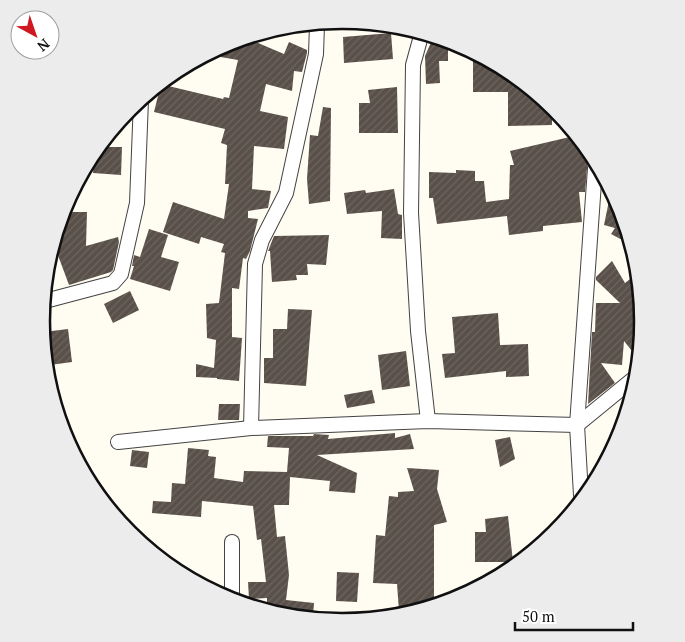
<svg xmlns="http://www.w3.org/2000/svg" width="685" height="642" font-family="'PT Serif',serif">
<style>
.building{fill:url(#building-hatch)}
.lines{fill:none;stroke-linecap:round;stroke-linejoin:round}
.minor-casing{stroke:#434343;stroke-width:16}
.minor{stroke:#fff;stroke-width:14}
.rim{fill:none;stroke:#101010;stroke-width:2.5}
</style>
<defs>
<pattern id="building-hatch" width="6" height="6" patternUnits="userSpaceOnUse" patternTransform="scale(1.25)"><rect width="6" height="6" fill="#5a504a"/><path d="M-1 1l2-2M0 6l6-6M5 7l2-2" fill="none" stroke="#6d6560"/></pattern>
</defs>
<rect width="100%" height="100%" fill="#fffcf2"/>
<g class="building">
<path d="M391,33L393,59L344,63L343,37Z"/>
<path d="M433,38L448,41V61H439L440,83L426,84L425,56Z"/>
<path d="M249,39L284,54L289,42L307,50V53L302,72L294,71L292,91L266,84L260,111L288,117L284,149L254,146L252,189L271,191L268,208L248,211V218L258,219L250,251L246,259L243,258L239,289L232,288V337L242,338L239,381L217,379V378L196,377V364L214,368L216,340L207,338L206,304L219,303L225,253L221,252L224,244L201,237L199,244L163,232L173,202L224,219L229,184H225L227,145L221,143L225,129L154,112L160,88L164,85L223,99L224,97L229,98L238,60L209,55L228,43Z"/>
<path d="M473,59H482L552,106V125L508,126V92H473Z"/>
<path d="M397,87L398,133H359V103H370L368,90Z"/>
<path d="M323,107L331,108L330,201L309,204L307,179L310,135L318,136Z"/>
<path d="M574,136L588,157L585,192H579L582,222L543,226V231L509,235L507,216L437,224L433,198H429V172L456,173V170L475,171V181H484L486,202L509,199L510,165H514L510,151Z"/>
<path d="M104,147H122L121,175L93,173L94,162Z"/>
<path d="M394,189L398,214L402,215V239L381,238L382,211L347,214L344,193L365,190L366,193Z"/>
<path d="M611,191L621,206L628,243L611,234L615,228L604,225Z"/>
<path d="M63,212H87L86,246L118,237L119,242L113,270L111,272L69,285L56,250Z"/>
<path d="M149,229L168,235L161,257L179,262L170,291L130,279L134,266H132L134,255L140,257Z"/>
<path d="M329,235L326,265L307,264L308,275H296L297,280L272,282L270,251H268L274,236Z"/>
<path d="M612,261L625,283L634,276L644,321L636,356L624,341L622,365L601,363L615,383L588,404L592,332H595L596,303H620L596,280V277Z"/>
<path d="M130,291L139,310L113,323L104,304Z"/>
<path d="M288,309L312,310L306,386L264,383V358H273V329H287Z"/>
<path d="M498,313L500,345L528,344L529,376L506,377V371L445,378L442,354L455,353L452,317Z"/>
<path d="M68,329L72,362L50,365L44,332Z"/>
<path d="M406,351L410,386L382,390L378,355Z"/>
<path d="M372,390L375,403L347,408L344,395Z"/>
<path d="M219,404H240L239,420H218Z"/>
<path d="M395,433V438L410,434L414,449L317,455L357,473L355,493L329,491L330,481L290,477L289,505H274L277,537L285,536L289,575L286,600L314,603L313,616L269,607L270,603H267V598L249,599L248,582H266L261,539L257,540L253,506L202,501L201,517L152,513L153,501L171,502L172,483L185,484L188,448L209,450L208,456L216,457L214,478L243,482L244,471L287,472L289,448L267,447L268,436H313L314,434L329,435L328,439Z"/>
<path d="M510,437L515,459L500,467L495,440Z"/>
<path d="M132,450L149,452L147,468L130,466Z"/>
<path d="M407,468L439,470L437,489L447,522L434,525V604L399,611L397,584L373,583L376,535L385,536L389,496L398,497V492L414,491Z"/>
<path d="M508,516L513,562H475V532H486L485,519Z"/>
<path d="M337,572L359,573L357,602L336,601Z"/>
</g>
<g class="lines">
<defs>
<g id="minor">
<path d="M421,36L413,65L411,213L418,331L428,421"/>
<path d="M45,301L113,283L121,274L137,203L141,100"/>
<path d="M251,428L255,264L262,240L286,193L316,54L317,25"/>
<path d="M118,442L251,428L428,421L577,425L632,380"/>
<path d="M581,495L577,425L595,168"/>
<path d="M232,542V600"/>
</g>
</defs>
<use href="#minor" class="minor-casing"/>
<use href="#minor" class="minor"/>
</g>
<path d="M0 0H685V642H0ZM50 321a292 292 0 1 1 584 0a292 292 0 1 1-584 0Z" fill="#ececec" fill-rule="evenodd"/>
<path class="rim" d="M50 321a292 292 0 1 1 584 0a292 292 0 1 1-584 0Z"/>
<g transform="translate(35 35) rotate(140)"><circle r="24" fill="#ffffff" stroke="#9f9f9f"/>
<path d="M0-4L9 19L0 12L-9 19Z" fill="#cf1820"/>
<text y="-8" font-size="14" font-weight="bold" text-anchor="middle" fill="#101010">N</text>
</g>
<path d="M515 622v8h118v-8" fill="none" stroke="#101010" stroke-width="2.5"/>
<text x="522" y="622" font-size="15" fill="#101010" stroke="#ffffff" stroke-width="4" paint-order="stroke">50 m</text>
</svg>
